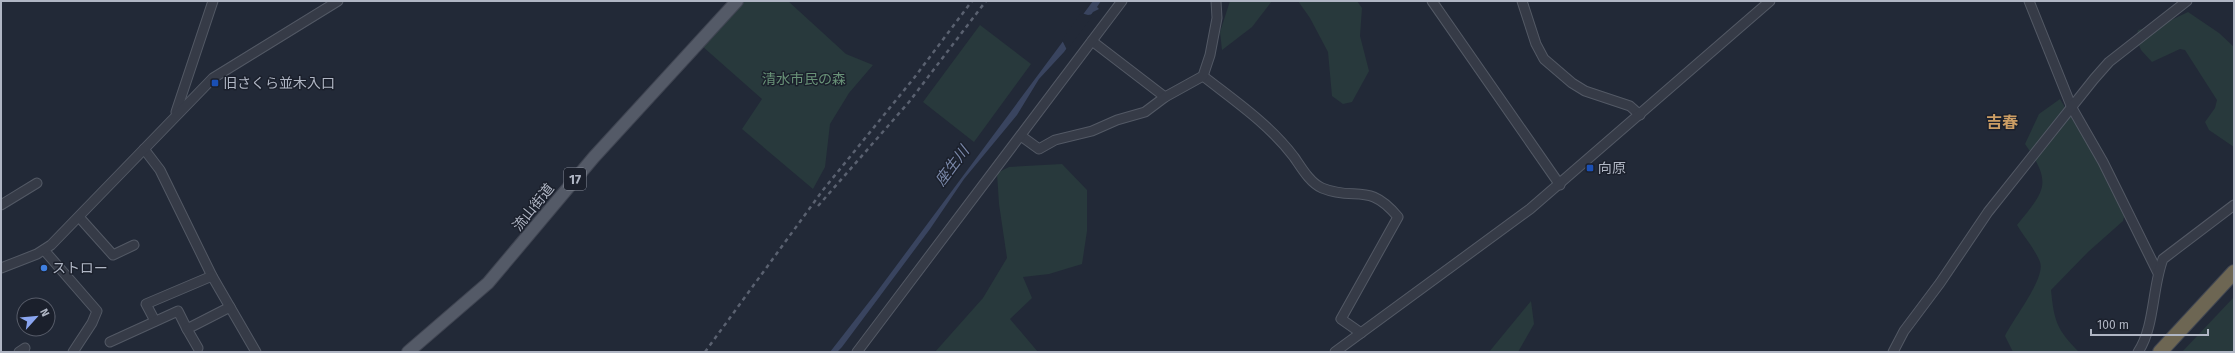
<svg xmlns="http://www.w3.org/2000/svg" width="2235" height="353" font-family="'Fira Sans','Noto Sans JP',sans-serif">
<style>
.green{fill:#28393c}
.water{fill:#39445f}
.pier{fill:#222937}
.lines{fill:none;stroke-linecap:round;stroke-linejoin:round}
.minor-casing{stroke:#535965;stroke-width:11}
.major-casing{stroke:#3f4451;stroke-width:14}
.highway-casing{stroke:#404652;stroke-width:16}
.minor{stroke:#363b47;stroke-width:9}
.major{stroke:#545a67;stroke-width:12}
.highway{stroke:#6d6653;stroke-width:14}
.rail{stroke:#5a6170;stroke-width:2.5;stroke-dasharray:4 4;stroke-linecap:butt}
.transit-dot{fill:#1a4fb4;stroke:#1b202c;stroke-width:1.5}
.shop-dot{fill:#3f7fe0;stroke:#1b202c;stroke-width:1.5}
.labels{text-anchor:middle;stroke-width:3;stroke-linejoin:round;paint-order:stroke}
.shield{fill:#1b202c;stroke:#838996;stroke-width:1}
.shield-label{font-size:13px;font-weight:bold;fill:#b0b6c4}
.park-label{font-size:14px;fill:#699378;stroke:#1b202c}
.poi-label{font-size:14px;fill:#b0b6c4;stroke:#1b202c;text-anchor:start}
.street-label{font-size:14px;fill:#b0b6c4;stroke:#1b202c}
.water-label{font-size:15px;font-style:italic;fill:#7b89aa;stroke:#1b202c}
.quarter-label{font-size:16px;font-weight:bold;fill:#cb9d64;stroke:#1b202c}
</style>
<rect width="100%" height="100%" fill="#222937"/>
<g class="green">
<path d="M744,1H788L846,54L873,65L849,93L830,124L825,167L813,189L742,129L762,99L702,46Z"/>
<path d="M1230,1H1272L1252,27L1222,50L1220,32Z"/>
<path d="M1298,1H1357L1362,8L1360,36L1369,71L1352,102L1343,104L1332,96L1328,52L1310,18Z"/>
<path d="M2188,12L2219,33L2234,47V147L2209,130L2205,122L2215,108L2217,100L2185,50L2180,49L2152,62L2141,50L2136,38L2138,30L2165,23Z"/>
<path d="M980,25L1031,64L974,142L923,102Z"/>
<path d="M2060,99L2103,170L2125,213L2123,221L2088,252L2051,290C2054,321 2057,330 2079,352H2013L2005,336C2013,319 2046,278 2040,262C2035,249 2024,237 2017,225C2045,190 2053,184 2025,144L2039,114Z"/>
<path d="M1062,164L1087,190V231L1082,264L1049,274L1023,277L1032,298L1010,319L1038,352H935L983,298L1007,258L999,204L997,173L1009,167Z"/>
<path d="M2234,297V352H2182Z"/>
<path d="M1531,301L1534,324L1518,352H1489Z"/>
</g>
<path class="water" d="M1093,1H1101L1097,7L1099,9L1093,12L1064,52L1039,79L1017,115L964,179L930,229L842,347L837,352H830L876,293Z"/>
<path class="pier" d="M1081,13L1088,15L1094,14L1067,50L1062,40Z"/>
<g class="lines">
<defs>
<g id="minor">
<path d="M1432,1L1560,185"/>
<path d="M1522,1L1536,44L1544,59L1572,83L1585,91L1630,106L1640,115"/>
<path d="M2029,1L2072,108L2103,162L2158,273"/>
<path d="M1092,41L1165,97"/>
<path d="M1203,76C1235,101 1269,124 1294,157C1301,167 1310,183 1322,188C1356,202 1368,181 1398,217L1341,319L1361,333"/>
<path d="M176,112L213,1"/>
<path d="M1021,136L1039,149L1055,140L1092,131L1117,120L1145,112L1165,97L1203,76L1210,55L1217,18L1216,1"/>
<path d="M144,149L160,170L212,276L256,352"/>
<path d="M1,205L37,183"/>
<path d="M79,217L113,255L134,245"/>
<path d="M44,250L97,311L92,323L73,352"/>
<path d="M1,268L37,254L51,245L213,78L338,1"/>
<path d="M155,321L146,304L212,276"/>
<path d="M110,342L178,311L187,329"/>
<path d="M198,348L187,329L230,307"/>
<path d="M19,352L25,348"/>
<path d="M857,352L1122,1"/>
<path d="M1335,352L1530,209L1770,1"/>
<path d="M1893,352L1904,331L1940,283L1988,212L2094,79L2109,62L2187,1"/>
<path d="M2138,352C2155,327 2152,287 2163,259L2234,205"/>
</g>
<path id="major" d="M408,352L488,283L594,157L737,1"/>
<path id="highway" d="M2160,352L2234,272"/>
</defs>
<use href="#minor" class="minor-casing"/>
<use href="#major" class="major-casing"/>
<use href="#highway" class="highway-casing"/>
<use href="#minor" class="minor"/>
<use href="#major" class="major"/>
<use href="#highway" class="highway"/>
<g class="rail">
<path d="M818,206L909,102L986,1"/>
<path d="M705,352L823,190L914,78L972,1"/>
</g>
</g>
<g class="transit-dot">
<rect x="211" y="79" width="8" height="8" rx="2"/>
<rect x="1586" y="164" width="8" height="8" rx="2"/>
</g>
<circle class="shop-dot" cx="44" cy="268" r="4"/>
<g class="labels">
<rect class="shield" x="564" y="168" width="22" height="22" rx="3"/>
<g class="shield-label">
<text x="575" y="184">17</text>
</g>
<g class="park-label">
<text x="804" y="84">清水市民の森</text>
</g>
<g class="poi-label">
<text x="223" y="88">旧さくら並木入口</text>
<text x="1598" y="173">向原</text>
<text x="52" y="273">ストロー</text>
</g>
<g class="street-label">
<text transform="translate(533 207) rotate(-51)" y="5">流山街道</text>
</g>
<g class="water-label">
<text transform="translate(952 166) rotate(-53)" y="5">座生川</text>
</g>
<g class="quarter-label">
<text x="2002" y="128">吉春</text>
</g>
</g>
<rect width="2235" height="353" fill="none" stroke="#b0b6c4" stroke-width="4"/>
<g transform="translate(36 317) rotate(63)"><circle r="19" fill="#1b202c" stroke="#575c69"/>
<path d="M0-3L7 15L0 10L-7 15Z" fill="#8aa5f0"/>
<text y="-6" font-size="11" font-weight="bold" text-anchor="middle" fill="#b0b6c4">N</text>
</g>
<path d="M2091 329v6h117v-6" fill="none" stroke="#b0b6c4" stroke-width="2"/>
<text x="2097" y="329" font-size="12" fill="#b0b6c4" stroke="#1b202c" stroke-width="3" paint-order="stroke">100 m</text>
</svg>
